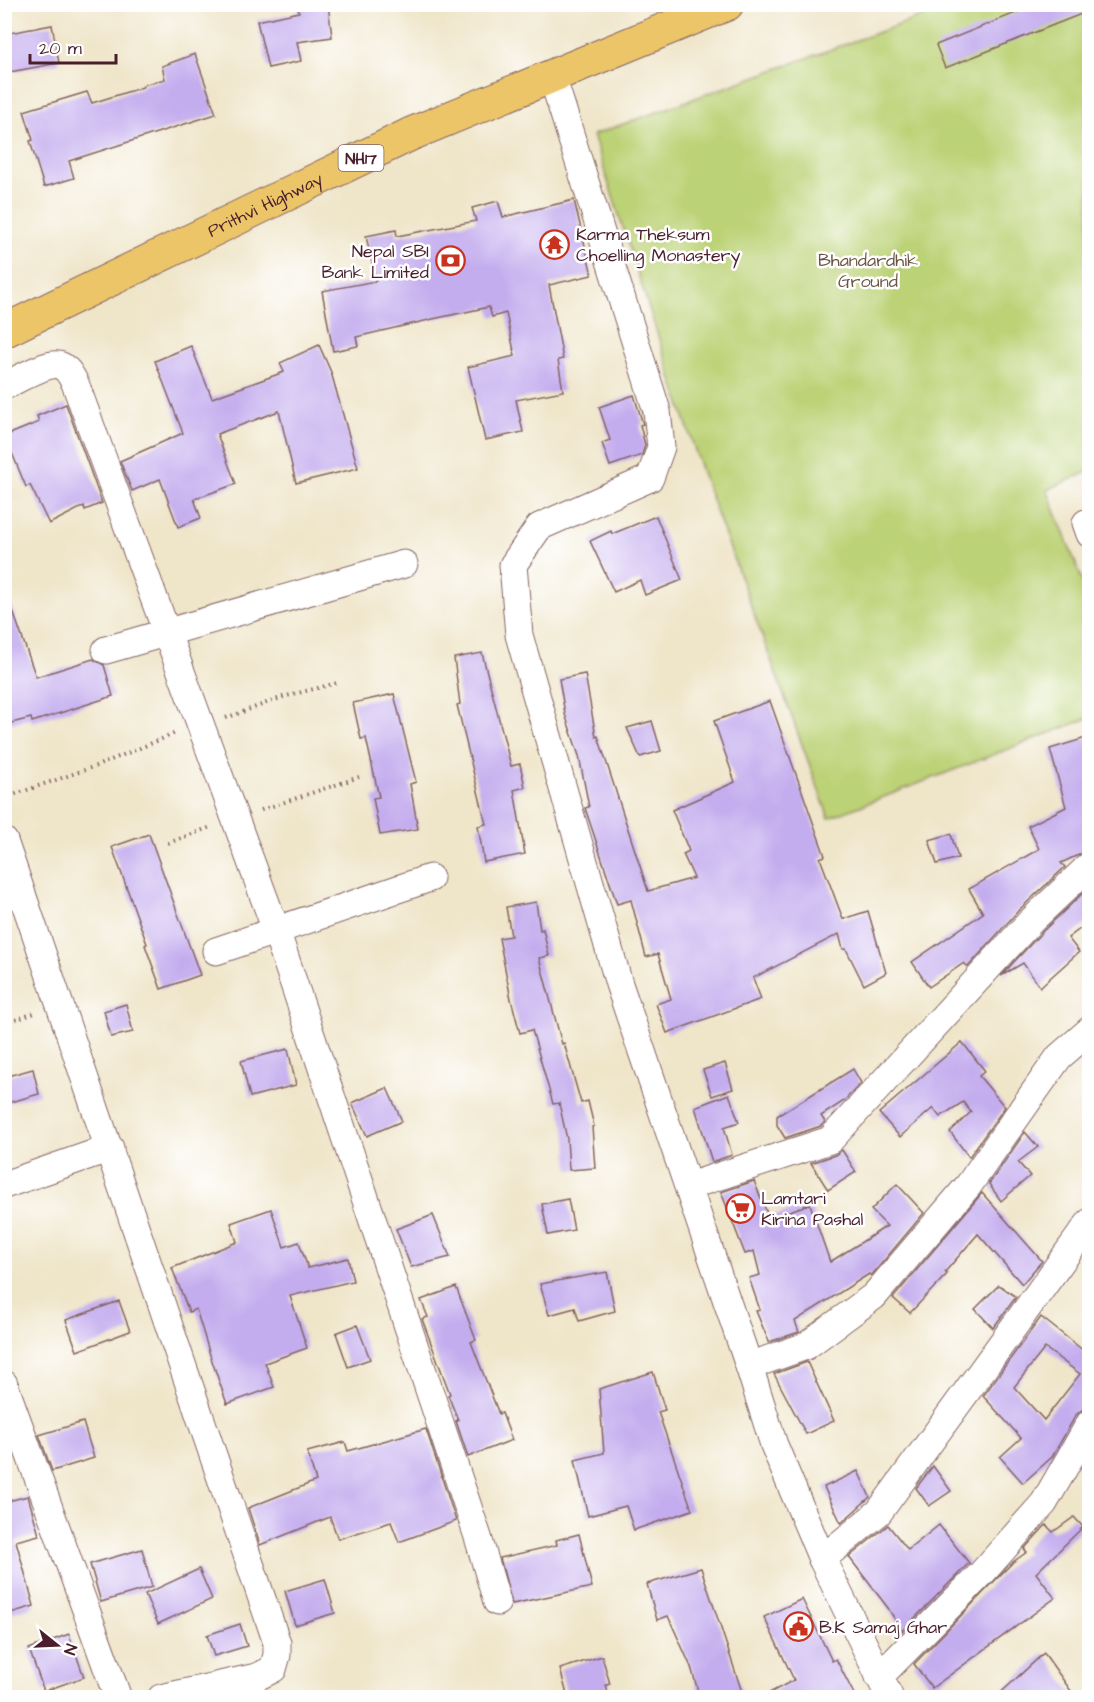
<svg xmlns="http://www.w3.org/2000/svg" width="1094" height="1702" font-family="'Architects Daughter',sans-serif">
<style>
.green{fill:#bcd276;stroke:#837850;stroke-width:1.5}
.building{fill:#c4adee;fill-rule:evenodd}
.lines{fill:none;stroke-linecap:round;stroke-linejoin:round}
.minor-casing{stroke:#846462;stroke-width:29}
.trunk-casing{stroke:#846462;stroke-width:35}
.path{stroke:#846462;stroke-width:4;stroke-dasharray:1.5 4.5;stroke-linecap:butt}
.minor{stroke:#fff;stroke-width:27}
.trunk{stroke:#edc569;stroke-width:33}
.labels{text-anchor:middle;stroke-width:5;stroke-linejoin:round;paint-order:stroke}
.shield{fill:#fff;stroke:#80626b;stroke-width:1.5}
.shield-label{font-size:16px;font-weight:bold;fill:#4a1f2b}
.street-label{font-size:18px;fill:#4a1f2b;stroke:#fff}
.poi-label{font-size:18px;fill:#4a1f2b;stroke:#fff;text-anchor:start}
.park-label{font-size:18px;fill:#6c5542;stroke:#fff}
</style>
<rect width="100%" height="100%" fill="#fff"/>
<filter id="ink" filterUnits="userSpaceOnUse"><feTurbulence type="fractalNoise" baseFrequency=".0167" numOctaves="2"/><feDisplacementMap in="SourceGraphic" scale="12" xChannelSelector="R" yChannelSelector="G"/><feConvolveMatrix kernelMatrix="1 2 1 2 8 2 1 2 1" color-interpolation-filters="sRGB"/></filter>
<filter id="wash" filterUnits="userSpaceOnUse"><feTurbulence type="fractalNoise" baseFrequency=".008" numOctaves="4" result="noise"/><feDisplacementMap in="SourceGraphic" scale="24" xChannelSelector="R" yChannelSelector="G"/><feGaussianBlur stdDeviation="1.35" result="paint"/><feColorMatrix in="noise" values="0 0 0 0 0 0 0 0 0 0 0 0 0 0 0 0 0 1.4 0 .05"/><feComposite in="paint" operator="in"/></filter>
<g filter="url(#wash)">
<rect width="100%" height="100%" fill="#efe5c9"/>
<path class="green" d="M954,5H1089V471L1047,490L1089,598V718L829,818L704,478L593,135Z"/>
<g id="blocks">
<g class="building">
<path d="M297,4H328L332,37L297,42L301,61L268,68L257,21L299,12Z"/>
<path d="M1038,4H1089V11L945,68L936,45Z"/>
<path d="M52,25L59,63L4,73V34Z"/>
<path d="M195,54L216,114L69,161L74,178L44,187L30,141L33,140L24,111L87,92L92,103L143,87V85L165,79L162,66Z"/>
<path d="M574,200L592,275L549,285L563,359L558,360L563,391L516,400L523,432L485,440L468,367L515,356L506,313L492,317L489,307L433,319L356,337L358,346L333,351L322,291L376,281L366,236L396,230L397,236L476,221L472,208L498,201L503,217Z"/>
<path d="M319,345L331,372L358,468L296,483L279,411L217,434L236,484L194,499L201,518L178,527L160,479L132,491L120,461L183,433L155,361L191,346L212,398L284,372L280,363Z"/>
<path d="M634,395L642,421L643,424L640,425L645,445L642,455L610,466L602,443L610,440L599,407Z"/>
<path d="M66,404L102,503L85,510L84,506L49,524L30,485L26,487L5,436L39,422L37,416Z"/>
<path d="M656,516L682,580L645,595L640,580L614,592L590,541L611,531L612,534Z"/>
<path d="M4,597H8L36,677L93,659L104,665L113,696L32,722L31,718L4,725Z"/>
<path d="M482,653L511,766L520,764L525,787L514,790L525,854L484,862L478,826L486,824L457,705L460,704L454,658Z"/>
<path d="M585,674L596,737L598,736L648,891L694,878L683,854L689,851L672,810L735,782L714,721L770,701L825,856L820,858L843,919L868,911L886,973L864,985L846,949H843L839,934L753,978L761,999L667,1033L656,1004L671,999L658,954L646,957L631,900L617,904L585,808L589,807L579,756L565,714L559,679Z"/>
<path d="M394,694L416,782L410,784L418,829L380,835L373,798L379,797L366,738L361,739L353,703Z"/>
<path d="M652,721L661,751L640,757L627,728Z"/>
<path d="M1089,737V850L1061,863L1065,867L1019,910L968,967L964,963L929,987L912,962L983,913L969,889L1039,849L1028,826L1066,807L1050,749Z"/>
<path d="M149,834L200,975L161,989L145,945L147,944L112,847Z"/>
<path d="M951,834L958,858L937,864L929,840Z"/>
<path d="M1083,893L1089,902V922L1068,938L1079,952L1040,987L1023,963L1001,976L1042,932Z"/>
<path d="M536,902L540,930L543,929L549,956L539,958L562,1044L564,1043L581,1103L588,1101L594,1126L592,1127L595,1168L569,1170L567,1139L559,1103L553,1104L532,1030L520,1033L511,999L499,938L511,936L506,907Z"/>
<path d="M126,1004L133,1032L111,1037L104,1011Z"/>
<path d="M962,1042L985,1071L979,1076L1005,1107L969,1157L950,1132L971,1112L963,1102L940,1117L933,1108L900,1137L879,1113Z"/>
<path d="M288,1049L296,1085L250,1097L241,1061Z"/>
<path d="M725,1063L733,1089L712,1096L703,1070Z"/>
<path d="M33,1069L39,1094L4,1104V1077Z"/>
<path d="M853,1069L861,1083L844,1101L821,1116L825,1122L821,1126L785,1138L777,1125V1116Z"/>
<path d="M387,1088L402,1121L367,1136L352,1103Z"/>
<path d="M729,1094L739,1122L724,1127L732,1155L712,1162L695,1107Z"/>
<path d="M1025,1132L1038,1147L1018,1162L1030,1176L1001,1201L989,1184Z"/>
<path d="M842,1150L856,1172L828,1190L811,1163L835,1155Z"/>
<path d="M754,1181L769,1218L810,1204L830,1262L887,1226L871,1210L897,1184L924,1213L871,1276L869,1274L795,1321L799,1332L769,1342L756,1311L760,1310L749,1278L760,1275L754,1251L745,1254L721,1192Z"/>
<path d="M982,1193L1042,1261L1022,1284L978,1234L945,1272L947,1274L910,1313L893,1298Z"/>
<path d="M568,1199L574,1230L548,1235L542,1204Z"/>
<path d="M271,1209L284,1247L299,1242L308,1268L348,1258L353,1281L290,1296L307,1348L265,1363L274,1387L227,1404L211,1358L196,1309L189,1312L172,1268L237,1242L231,1223Z"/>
<path d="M433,1215L450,1257L411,1267L396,1229Z"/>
<path d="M607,1272L615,1311L579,1321L575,1308L549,1315L540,1284Z"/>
<path d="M999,1285L1016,1297L993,1328L975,1309Z"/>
<path d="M456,1287L476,1340L471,1342L499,1414L502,1413L512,1440L468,1457L456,1421L458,1420L448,1395L450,1394L422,1319L428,1317L421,1300Z"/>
<path d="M119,1301L130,1331L77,1351L66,1320Z"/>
<path d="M1041,1317L1089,1355V1407L1082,1410L1076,1415L1052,1457L1023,1483L1000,1457L1021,1438L983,1396ZM1045,1348L1080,1374L1044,1420L1014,1387Z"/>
<path d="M357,1325L370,1359L348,1367L336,1333Z"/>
<path d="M807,1362L834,1421L806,1434L774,1374Z"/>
<path d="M653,1372L665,1410L658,1412L692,1510L634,1530L626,1506L588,1516L575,1460L604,1453L599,1389Z"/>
<path d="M83,1422L94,1458L52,1471L39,1435Z"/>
<path d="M426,1429L456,1521L399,1542L391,1522L338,1539L330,1517L260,1545L248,1508L316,1481L307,1452L345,1442L348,1451Z"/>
<path d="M933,1466L951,1491L929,1506L916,1488Z"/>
<path d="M858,1471L870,1497L841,1523L824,1487Z"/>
<path d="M28,1496L39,1535L16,1541L34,1606L4,1615V1502Z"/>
<path d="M1074,1517L1083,1527L1036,1573L1055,1598L932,1688L914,1664L1013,1562L1027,1552L1024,1549L1046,1525L1053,1532Z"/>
<path d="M888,1525L908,1550L939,1525L969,1563L902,1631L888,1608L849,1557Z"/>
<path d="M579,1534L592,1587L512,1604L500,1558L557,1545L556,1540Z"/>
<path d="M142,1549L152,1587L101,1602L90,1564Z"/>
<path d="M701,1568L744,1698H700L691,1667L668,1616L657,1620L647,1584Z"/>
<path d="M199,1569L212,1599L158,1624L145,1594Z"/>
<path d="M325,1579L335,1613L295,1625L285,1591Z"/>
<path d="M802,1599L832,1661L836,1659L856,1698H760L794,1680L764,1617Z"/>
<path d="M240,1624L247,1646L214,1656L207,1635Z"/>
<path d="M69,1634L84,1677L44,1691L29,1649Z"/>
<path d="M1044,1653L1076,1698H995Z"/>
<path d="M602,1656L610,1684L606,1685L609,1698H568L560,1669Z"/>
</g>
</g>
</g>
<g filter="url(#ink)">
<use href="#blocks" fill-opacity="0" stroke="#846462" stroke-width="1.5"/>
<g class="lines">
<defs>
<g id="minor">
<path d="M552,76L657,411L661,447L650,478L539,527L513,565L519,635L619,984L749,1366L774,1445L822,1559L890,1698"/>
<path d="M4,386C17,380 47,362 59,365C68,368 71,376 75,383L276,930L478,1537L497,1602"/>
<path d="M1086,523L1090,534"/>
<path d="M106,650L404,564"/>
<path d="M4,841L277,1643V1655L273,1669L257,1677L161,1698"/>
<path d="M216,951L430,878"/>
<path d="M4,1185L110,1148"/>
<path d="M689,1186L830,1140L1031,921L1090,865"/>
<path d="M749,1366L806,1346L874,1296L968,1186L1059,1057L1090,1030"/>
<path d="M4,1384L118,1698"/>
<path d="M822,1559L879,1512L1090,1222"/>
<path d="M879,1677L982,1573L1044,1503L1090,1423"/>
</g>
<g id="trunk">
<path id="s1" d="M4,331L411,134L727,4"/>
</g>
</defs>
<use href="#minor" class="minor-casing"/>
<use href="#trunk" class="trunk-casing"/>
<g class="path">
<path d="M226,718L283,697L337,683"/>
<path d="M4,798L99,765L176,733"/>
<path d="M261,810L359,777"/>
<path d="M168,843L211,827"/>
<path d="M4,1024L35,1013"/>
</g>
<use href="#minor" class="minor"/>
<use href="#trunk" class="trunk"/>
</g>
</g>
<defs>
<symbol id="temple-ring" viewBox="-11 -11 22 22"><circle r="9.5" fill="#fff" stroke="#c8321e" stroke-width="1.5"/><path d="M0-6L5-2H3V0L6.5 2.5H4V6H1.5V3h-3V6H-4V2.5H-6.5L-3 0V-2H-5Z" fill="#c8321e"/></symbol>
<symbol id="bank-ring" viewBox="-11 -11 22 22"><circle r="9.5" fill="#fff" stroke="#c8321e" stroke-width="1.5"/><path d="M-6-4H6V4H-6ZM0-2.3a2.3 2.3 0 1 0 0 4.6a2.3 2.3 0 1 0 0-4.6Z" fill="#c8321e"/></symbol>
<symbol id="supermarket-ring" viewBox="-11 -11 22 22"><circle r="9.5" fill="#fff" stroke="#c8321e" stroke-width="1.5"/><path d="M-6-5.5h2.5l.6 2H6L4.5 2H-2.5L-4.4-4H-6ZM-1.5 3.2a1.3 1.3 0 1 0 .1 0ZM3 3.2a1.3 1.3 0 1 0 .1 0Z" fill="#c8321e"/></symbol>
<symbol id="civic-ring" viewBox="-11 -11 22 22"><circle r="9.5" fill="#fff" stroke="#c8321e" stroke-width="1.5"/><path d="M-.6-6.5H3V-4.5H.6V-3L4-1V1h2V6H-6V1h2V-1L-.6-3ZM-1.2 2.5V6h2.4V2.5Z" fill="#c8321e"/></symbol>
</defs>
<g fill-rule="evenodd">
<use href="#temple-ring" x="538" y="228" width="33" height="33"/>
<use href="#bank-ring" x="434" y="244" width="33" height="33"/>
<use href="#supermarket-ring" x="724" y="1192" width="33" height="33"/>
<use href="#civic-ring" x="782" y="1610" width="33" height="33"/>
</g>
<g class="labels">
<rect class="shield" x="338.5" y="145" width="45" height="26" rx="4.5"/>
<g class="shield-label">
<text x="361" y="164">NH17</text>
</g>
<g class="street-label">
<text dy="6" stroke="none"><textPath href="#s1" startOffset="290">Prithvi Highway</textPath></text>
</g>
<g class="poi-label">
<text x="576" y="240">Karma Theksum<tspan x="576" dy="21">Choelling Monastery</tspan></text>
<text x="429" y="257" text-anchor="end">Nepal SBI<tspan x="429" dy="21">Bank Limited</tspan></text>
<text x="761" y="1204">Lamtari<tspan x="761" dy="21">Kirina Pashal</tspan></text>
<text x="819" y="1633">B.K Samaj Ghar</text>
</g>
<g class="park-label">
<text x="868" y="266">Bhandardhik<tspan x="868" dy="21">Ground</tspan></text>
</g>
</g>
<rect width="1094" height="1702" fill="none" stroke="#fff" stroke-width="24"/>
<g transform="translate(57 1645) rotate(108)" stroke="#ffffff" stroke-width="4.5" paint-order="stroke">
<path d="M0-4.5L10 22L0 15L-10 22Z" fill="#4a1f2b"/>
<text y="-9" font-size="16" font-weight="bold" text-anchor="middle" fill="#4a1f2b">N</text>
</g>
<path d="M30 54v9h86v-9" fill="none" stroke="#4a1f2b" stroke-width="3"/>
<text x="39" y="54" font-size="18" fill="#4a1f2b" stroke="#ffffff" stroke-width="4.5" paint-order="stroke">20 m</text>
</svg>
